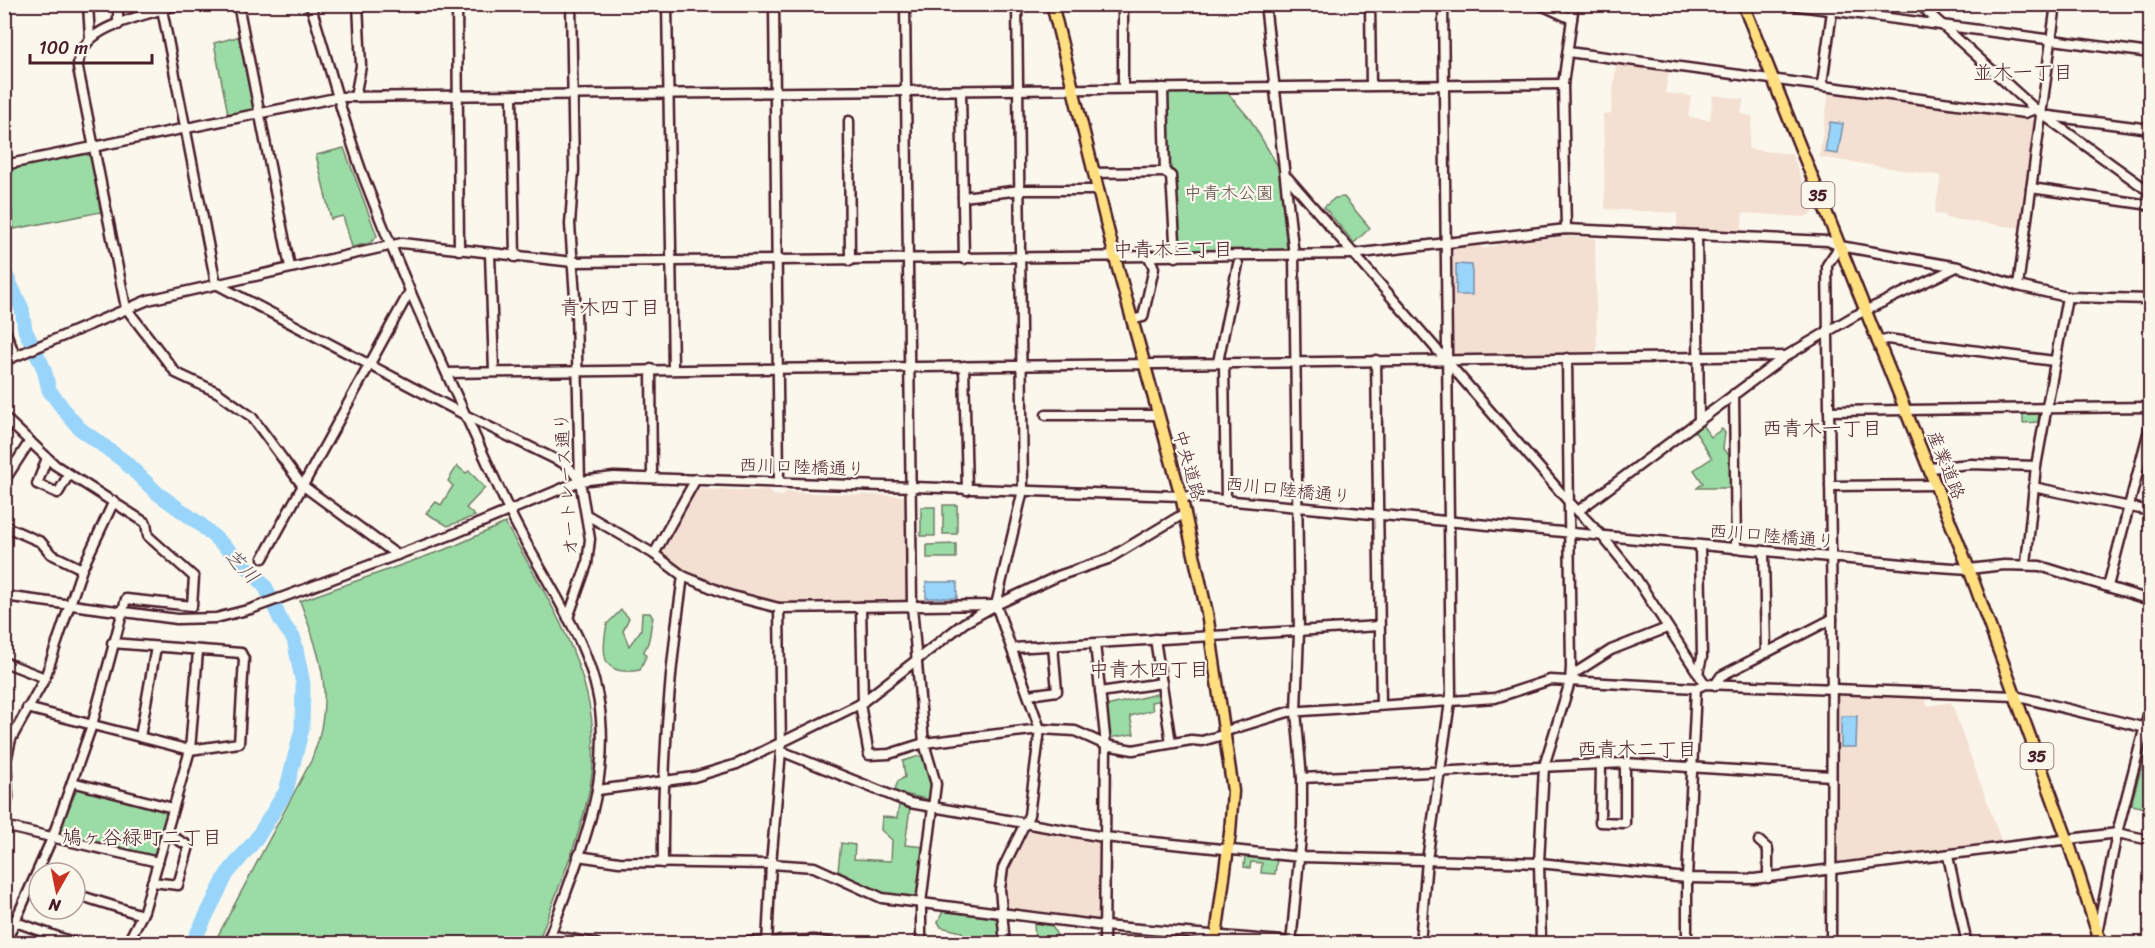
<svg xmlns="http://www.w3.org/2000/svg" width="2155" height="948" font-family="Sriracha,'Klee One',sans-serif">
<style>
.built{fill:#f4e0d3}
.green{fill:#9bdca6;stroke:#727e68;stroke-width:1.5}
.water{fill:#99d5fa;stroke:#798ca7;stroke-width:1.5}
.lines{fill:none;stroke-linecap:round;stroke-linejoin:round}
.river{stroke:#99d5fa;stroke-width:15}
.minor-casing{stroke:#4a1f2b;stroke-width:13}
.major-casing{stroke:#4a1f2b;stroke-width:15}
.minor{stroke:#fbf7ec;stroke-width:8}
.major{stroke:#ffdf80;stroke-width:10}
.labels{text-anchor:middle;stroke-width:4.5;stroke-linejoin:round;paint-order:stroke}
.shield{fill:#fbf7ec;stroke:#7f6065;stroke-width:1.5}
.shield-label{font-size:16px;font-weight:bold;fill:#4a1f2b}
.park-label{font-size:18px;fill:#5e4e4a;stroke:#fbf7ec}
.street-label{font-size:18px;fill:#4a1f2b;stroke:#fbf7ec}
.neighbourhood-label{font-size:20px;fill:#4a1f2b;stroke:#fbf7ec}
.water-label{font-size:20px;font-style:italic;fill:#5e4c5f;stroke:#fbf7ec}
</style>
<rect width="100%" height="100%" fill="#fbf7ec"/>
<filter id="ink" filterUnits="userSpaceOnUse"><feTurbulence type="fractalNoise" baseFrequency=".0167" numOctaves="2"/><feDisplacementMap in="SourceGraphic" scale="12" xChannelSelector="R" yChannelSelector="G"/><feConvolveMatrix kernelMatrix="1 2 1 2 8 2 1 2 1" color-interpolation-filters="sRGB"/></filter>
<g filter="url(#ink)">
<g class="built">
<path d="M1616,63L1669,69L1665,93L1691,96L1688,117L1710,120L1713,95L1744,99L1741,114L1753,116L1748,149L1792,154L1814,213L1804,217L1743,213L1741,231L1677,229V213L1605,209L1603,114L1611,113Z"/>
<path d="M1829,92L2035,120L2021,228L1945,218V215L1934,214L1941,176L1819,157Z"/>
<path d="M1562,236L1595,238L1597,354L1455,356L1452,353L1453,248L1480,246L1483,249L1500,244Z"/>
<path d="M698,489L769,491L772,495L783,496L786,492L907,496L906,600L904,603L782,604L727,590L686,572L663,556V549Z"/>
<path d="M1838,695L1926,699L1927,706L1951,702L2002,843L1836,865L1834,863L1835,697Z"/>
<path d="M1029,830L1099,841L1101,844V918L1098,921L1008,910L1005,906L1004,887L1008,867Z"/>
</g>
<g class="green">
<path d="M241,36L255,109L254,111L228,114L214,43Z"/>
<path d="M1168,91L1227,92L1250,119L1279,168L1287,250L1181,251L1178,248L1175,175L1168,168Z"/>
<path d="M344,148L377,236L370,243L352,247L343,216L331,219L316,155Z"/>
<path d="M85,154L91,157L101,212L14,229L6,170Z"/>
<path d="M1344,197L1370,228L1354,243L1324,207L1335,198Z"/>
<path d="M2039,412L2038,422L2023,423V413Z"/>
<path d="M1702,425L1711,437L1722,429L1725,433L1723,449L1730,456V488H1697L1703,483L1694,470L1712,458L1694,430Z"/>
<path d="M457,466L466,473L469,471L485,488L466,508L475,516L448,526L426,513L436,502L441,505L453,486L448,481Z"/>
<rect x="943" y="505" width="14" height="29"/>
<rect x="921" y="507" width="14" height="29"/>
<path d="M505,523C551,604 609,689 590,787C580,840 556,892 538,943H214L311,761C336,700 322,660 300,601L452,547Z"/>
<path d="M956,544V558H927V545Z"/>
<path d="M621,610L629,618L623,631L629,646L641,630L642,613H650L653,618C649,630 652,639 644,651L646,656L640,670C601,677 601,655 607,624Z"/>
<path d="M1161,693L1162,700L1151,702L1153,710L1130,716L1134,734L1108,738L1106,706Z"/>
<path d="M2150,736V809L2131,805Z"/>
<path d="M923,755L934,788L932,800L894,792L898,781L905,777L903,761Z"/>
<path d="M77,789L165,809L169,813L156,855L153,857L58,834Z"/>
<path d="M899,805L910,808L905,845L925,847L918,897L915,898L880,893L838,871L841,843L855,845L854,859L891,861L892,840L881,830L882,817L897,818Z"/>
<path d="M1245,855L1277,859L1275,874L1261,873L1262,863L1251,862L1250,868L1244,867Z"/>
<path d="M943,911L995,918L999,922L1000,943H961L962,932L941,927L938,922Z"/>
<path d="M1034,923L1052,926L1061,943H1035Z"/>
</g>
<g class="water">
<path d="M1830,122L1843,124L1838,154L1825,152Z"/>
<path d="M1456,264L1472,265V295H1456Z"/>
<rect x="926" y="582" width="31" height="16"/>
<path d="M1841,716H1857L1856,747H1841Z"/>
</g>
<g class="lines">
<path class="river" d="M4,271L22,309L25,330L44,369L49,390L68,415L79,428L124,461L157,493L200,524L255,574L266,588L281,621L294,639L303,684L302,729L286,791L257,838L227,874L192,944"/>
<defs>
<g id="minor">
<path d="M88,4L90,38"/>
<path d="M118,4V25"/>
<path d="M161,4L216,284L467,416L567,465L580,481"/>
<path d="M179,4C145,17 77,24 78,68L126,308L176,373L217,392L252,417L302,485L397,555"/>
<path d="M238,4L290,267"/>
<path d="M310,4C329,62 343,122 364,178C407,290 458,399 508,508C540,577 595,641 601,719C608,797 573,871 547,944"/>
<path d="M457,4L459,250"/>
<path d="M667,4L673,369"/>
<path d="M774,4L779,482"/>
<path d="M905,4L912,606L924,743L936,784L921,903V944"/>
<path d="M1123,4V88"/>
<path d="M1265,4L1294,255L1299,632L1296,711L1302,778V826L1291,944"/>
<path d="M1370,4L1371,85"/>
<path d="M1539,4L1572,19"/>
<path d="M1784,4L2150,53"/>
<path d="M1919,4L2035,109L2150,192"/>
<path d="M1568,52L2025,113L2035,109"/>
<path d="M1822,84L1833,4"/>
<path d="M1163,88L1165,172L1171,176L1176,257"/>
<path d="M961,91L964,259"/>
<path d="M512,96L515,257"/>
<path d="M355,97L361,66L358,4"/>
<path d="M2049,116L2150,129"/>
<path d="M849,121L850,261"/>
<path d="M4,165L340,97L1563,84"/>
<path d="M1093,173L1165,172"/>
<path d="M1288,178L1569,502L1603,537L1634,575L1705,684"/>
<path d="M2031,188L2150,205"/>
<path d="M963,197L1021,190H1097"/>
<path d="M1566,229L1563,84L1574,4"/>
<path d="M1697,235L1699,420"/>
<path d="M490,254L494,371"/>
<path d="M2018,286L2056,4"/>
<path d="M1132,320L1143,317L1154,268L1149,257"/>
<path d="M4,328L15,355"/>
<path d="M1877,342L1887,339L2054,361"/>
<path d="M1376,360L1381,705"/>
<path d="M4,361L148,300L402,243L573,262L1353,254L1566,229L1828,241L1840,246L1958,267L2018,286L2067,297L2150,299"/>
<path d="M1218,362L1238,264"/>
<path d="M1224,363L1226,501"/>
<path d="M964,366L967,490"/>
<path d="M651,369L652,478"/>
<path d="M447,373L1786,356"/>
<path d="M1734,394L1736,549"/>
<path d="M1829,411L2150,407"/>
<path d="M1046,415H1158"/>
<path d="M4,417L55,465L146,523L148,536L194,577L192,606L126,599L92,725L53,836L5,944"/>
<path d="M47,458L37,484L58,493L69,474"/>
<path d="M1930,468L1970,464L2036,466"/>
<path d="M1830,486L1937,485"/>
<path d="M2033,487L2150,511"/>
<path d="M4,495L6,478L30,441"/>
<path d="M1578,511L1786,356L1854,316L1957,267"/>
<path d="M587,515L654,554L683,576L729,595L779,608L995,605"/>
<path d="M4,526L41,542L51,554L82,569"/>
<path d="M1764,552L1766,653"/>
<path d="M654,554L696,479"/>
<path d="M263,558L410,291"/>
<path d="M2026,564L2036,466L2067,297"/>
<path d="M2108,586L2150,426"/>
<path d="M4,596L177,619L216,618L251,609L451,535L580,481L614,477L1181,496L1924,566L1969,569L2004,565L2040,566L2150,600"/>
<path d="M861,607L863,702"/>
<path d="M568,618L587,564L590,539L580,481L576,312L570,224L574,170L571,4"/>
<path d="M1155,639L1171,743"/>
<path d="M1095,644L1106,745L1104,944"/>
<path d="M1013,648L1379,626"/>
<path d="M4,662L45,678"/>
<path d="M1698,673L1702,657L1700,546"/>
<path d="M1570,682L1575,673L1611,650L1667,628"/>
<path d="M1715,685L1721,676L1832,619"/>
<path d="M1100,692L1162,683"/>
<path d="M1029,695L1057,691L1053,646"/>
<path d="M860,704L869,755L889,754L924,743L1040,729L1075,731L1106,745L1133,750L1191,740L1202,741L1226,734"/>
<path d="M27,708L190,750L239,743L244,659L241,653L112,643"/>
<path d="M1226,731L1288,712L1495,698L1550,680L1696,688L1705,684L2015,696L2150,729"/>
<path d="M140,737L156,647"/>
<path d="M781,751L910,803L1104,837L1301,857L1539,863L1687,878L1754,879L2117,833L2150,840"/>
<path d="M1601,765L1600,822L1625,823V763"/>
<path d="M1302,778L1625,763L1831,776"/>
<path d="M72,782L173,808"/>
<path d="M598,790L694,777L737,764L860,704L964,623L996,605L1058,576L1108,559L1185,513"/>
<path d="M4,816L8,797L6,761L11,739L45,678L82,569L114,501"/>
<path d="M4,826L158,862"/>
<path d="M1759,841L1768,849V878"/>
<path d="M578,856L619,862L771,864L814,867L882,898L1104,926L1318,944"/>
<path d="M1948,856L1967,944"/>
<path d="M663,863C662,767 669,671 683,576"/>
<path d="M152,882L178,885L189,846L166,833"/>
<path d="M75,894L142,915"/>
<path d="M4,918L78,944"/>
<path d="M550,935L597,944"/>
<path d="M127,944L144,911L190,750L198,651"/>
<path d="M700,944L814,940L836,944"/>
<path d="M767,944L771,864L781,751L779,608"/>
<path d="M1005,944L1000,889L1003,868L1029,815L1040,729L996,605L1023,490L1017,4"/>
<path d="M1420,944L1427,860L1451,695L1443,4"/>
<path d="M1541,944L1539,863L1544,766L1570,682L1571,667L1567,358"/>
<path d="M1687,944V878L1696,688"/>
<path d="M1831,944L1832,619L1827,265L1840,246"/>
<path d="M2095,944L2117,833L2150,707"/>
</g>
<g id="major">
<path d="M1052,4L1115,258L1181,496L1207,613L1233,791L1230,833L1215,944"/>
<path d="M1743,4L1969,569L2068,841L2101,944"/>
</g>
</defs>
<use href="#minor" class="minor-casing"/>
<use href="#major" class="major-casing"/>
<use href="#minor" class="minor"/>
<use href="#major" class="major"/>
</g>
</g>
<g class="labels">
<g class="shield">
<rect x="1801.5" y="182" width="33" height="26" rx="4.5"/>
<rect x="2020.5" y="743" width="33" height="26" rx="4.5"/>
</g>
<g class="shield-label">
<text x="1818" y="201">35</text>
<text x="2037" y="762">35</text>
</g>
<g class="park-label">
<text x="1229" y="199">中青木公園</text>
</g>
<g class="street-label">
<text transform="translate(1189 465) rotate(74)" y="6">中央道路</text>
<text transform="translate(1946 465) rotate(68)" y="6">産業道路</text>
<text transform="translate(802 467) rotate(2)" y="6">西川口陸橋通り</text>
<text transform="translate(566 484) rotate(-94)" y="6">オートレース通り</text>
<text transform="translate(1288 490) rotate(6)" y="6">西川口陸橋通り</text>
<text transform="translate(1772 536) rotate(5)" y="6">西川口陸橋通り</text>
</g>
<g class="neighbourhood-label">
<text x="2023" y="79">並木一丁目</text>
<text x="1173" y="256">中青木三丁目</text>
<text x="610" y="314">青木四丁目</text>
<text x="1822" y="435">西青木一丁目</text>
<text x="1149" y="676">中青木四丁目</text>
<text x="1637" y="756">西青木二丁目</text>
<text x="142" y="844">鳩ヶ谷緑町二丁目</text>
</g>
<g class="water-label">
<text transform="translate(242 566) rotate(45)" y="7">芝川</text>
</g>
</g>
<rect width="2155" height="948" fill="none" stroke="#fbf7ec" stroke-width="24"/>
<rect x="12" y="12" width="2131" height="924" fill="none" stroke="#4a1f2b" stroke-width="2" filter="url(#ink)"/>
<g transform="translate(57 891) rotate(189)"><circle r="28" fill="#fbf7ec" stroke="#b4a19f" stroke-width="1.5"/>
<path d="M0-4.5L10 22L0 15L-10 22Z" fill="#c8321e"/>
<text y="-9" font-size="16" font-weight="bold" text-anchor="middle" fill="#4a1f2b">N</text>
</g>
<path d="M30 54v9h122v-9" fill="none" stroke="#4a1f2b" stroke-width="3"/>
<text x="39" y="54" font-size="18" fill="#4a1f2b" stroke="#fbf7ec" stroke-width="4.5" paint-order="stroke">100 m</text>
</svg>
